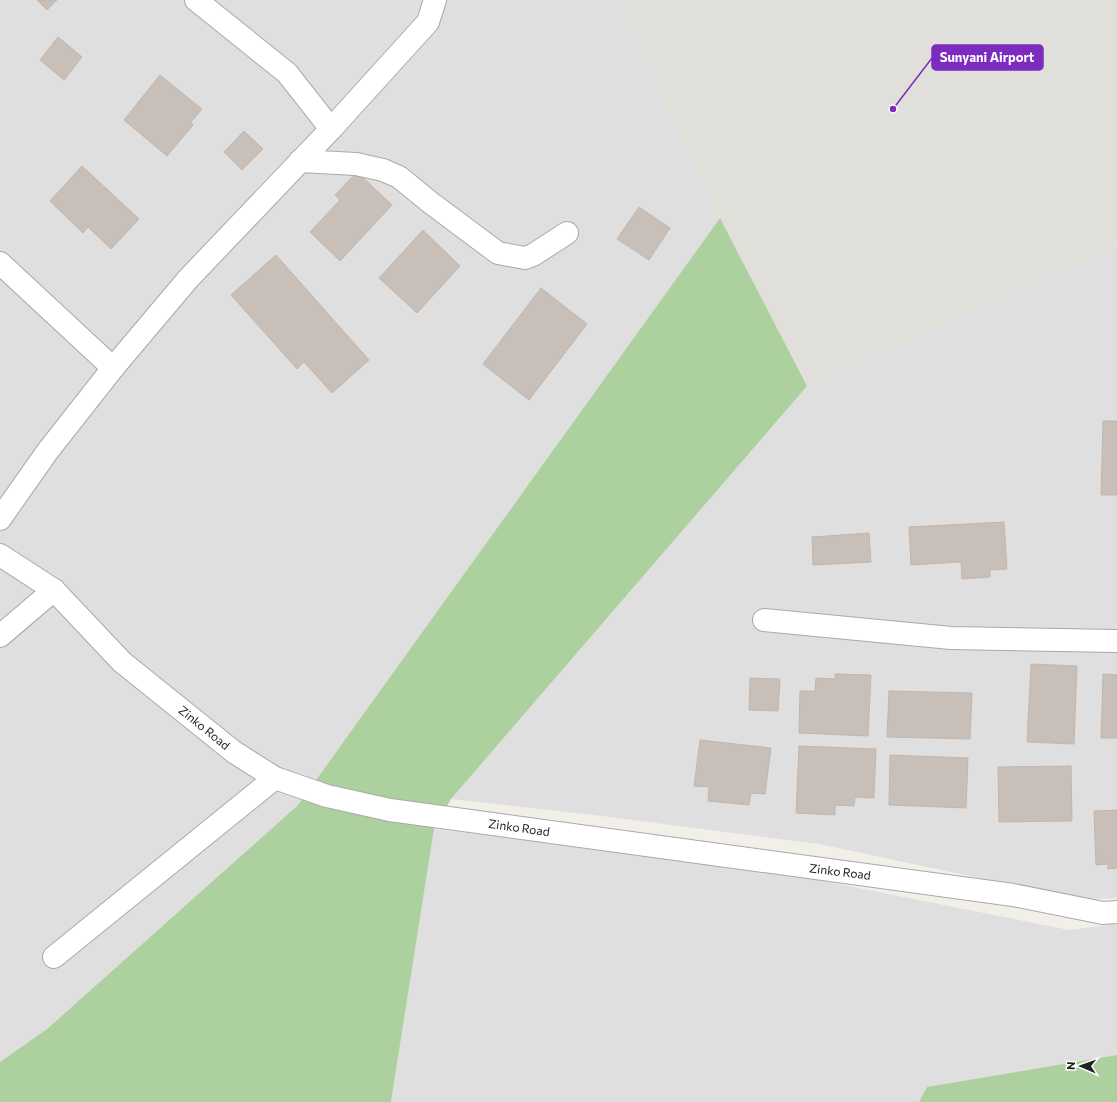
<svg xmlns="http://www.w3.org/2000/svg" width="1117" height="1102" font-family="Commissioner,sans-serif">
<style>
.residential{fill:#e0dfdf}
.airport{fill:#e1dfda}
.forest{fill:#add19e}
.building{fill:#c7bfb8;stroke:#c4b6ab}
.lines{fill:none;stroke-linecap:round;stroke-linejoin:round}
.minor-casing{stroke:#a9a9a9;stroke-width:24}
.minor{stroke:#fff;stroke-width:22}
.labels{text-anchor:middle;stroke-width:3.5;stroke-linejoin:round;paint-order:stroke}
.street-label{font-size:12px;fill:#222;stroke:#fff}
.leader{fill:none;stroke:#7b2cbf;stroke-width:1.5}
.callout-dot{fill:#7b2cbf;stroke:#fff;stroke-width:1.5}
.callout{fill:#7b2cbf;stroke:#7b2cbf;stroke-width:1.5}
.callout-label{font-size:13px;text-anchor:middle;font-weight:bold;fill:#fff}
</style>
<rect width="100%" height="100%" fill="#f2efe9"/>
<g class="residential">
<path d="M0,0H617L720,218L298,805L47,1029L0,1062Z"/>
<path d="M1117,245V898L1082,900L819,844L594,815L451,799L596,622L807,386Z"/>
<path d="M434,829L752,867L1069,930L1117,924V1102H391Z"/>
</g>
<path class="airport" d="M617,0H1117V245L807,386L720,218Z"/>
<g class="forest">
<path d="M720,218L807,386L451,799L434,829L391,1102H0V1062L47,1029L298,805Z"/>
<path d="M1117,1055V1102H919L927,1087Z"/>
</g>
<g class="building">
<path d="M37,0H57L47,10Z"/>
<path d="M58,37L82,57L64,80L40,60Z"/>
<path d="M160,75L202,109L191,122L193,125L167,156L124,120Z"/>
<path d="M244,131L263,149L242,170L224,152Z"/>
<path d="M82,166L139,219L111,249L88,227L83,233L50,201Z"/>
<path d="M357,172L392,205L340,261L310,232L340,200L335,195Z"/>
<path d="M639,207L670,228L649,260L617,239Z"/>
<path d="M423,230L460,266L417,313L379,278Z"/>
<path d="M276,255L369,360L332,393L304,362L297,369L231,295Z"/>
<path d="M541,288L587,324L529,400L483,364Z"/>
<path d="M1103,421H1117V495H1101Z"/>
<path d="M1004,522L1007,569L990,570V577L962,579L961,562L911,565L909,527Z"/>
<path d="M869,533L871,562L813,565L812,537Z"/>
<path d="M1031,664L1077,666L1074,744L1027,742Z"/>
<path d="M835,674L871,675L868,736L799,733L800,691H815L816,678L835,679Z"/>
<path d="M1103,674L1117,675V738H1101Z"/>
<path d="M750,678L780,679L778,711L749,710Z"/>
<path d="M889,691L972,693L970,739L887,737Z"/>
<path d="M700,740L771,748L765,794L751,793L749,805L708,801L709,787L694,786Z"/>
<path d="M799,746L876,749L874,798L855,797L854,806L835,805V815L796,813Z"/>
<path d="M890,755L968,758L966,808L889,805Z"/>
<path d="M1071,766L1072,821L999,822L998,767Z"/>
<path d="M1117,810V868L1108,869V864L1096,865L1094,811Z"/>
</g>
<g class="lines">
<defs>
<g id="minor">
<path d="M196,0L287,73L331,129"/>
<path d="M300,161L356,164L383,170L399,177L431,203L498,253L525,258L533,255L567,233"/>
<path d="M0,263L113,368"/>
<path d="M0,519L47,452L113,368L188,279L331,129L428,22L435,0"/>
<path d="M0,555L54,590L122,662L234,752L275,778L327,796L390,810L1013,895L1103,913L1117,912"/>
<path d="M764,620L951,638L1117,641"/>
<path d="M0,636L54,590"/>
<path d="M54,957L275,778"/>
</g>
</defs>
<use href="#minor" class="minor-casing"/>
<use href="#minor" class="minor"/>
</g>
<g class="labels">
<g class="street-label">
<text transform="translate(204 728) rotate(39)" y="4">Zinko Road</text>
<text transform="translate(519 828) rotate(8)" y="4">Zinko Road</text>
<text transform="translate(840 872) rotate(7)" y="4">Zinko Road</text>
</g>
</g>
<path class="leader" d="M893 109L932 58"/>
<circle class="callout-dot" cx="893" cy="109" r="4"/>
<rect class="callout" x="932" y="45" width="111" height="25" rx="4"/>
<g class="callout-label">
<text x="987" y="62">Sunyani Airport</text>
</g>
<g transform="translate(1081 1066) rotate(272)" stroke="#ffffff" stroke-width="3" paint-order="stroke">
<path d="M0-3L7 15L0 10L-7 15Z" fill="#222222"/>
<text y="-6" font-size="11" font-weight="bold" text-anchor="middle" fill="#222222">N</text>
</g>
</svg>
